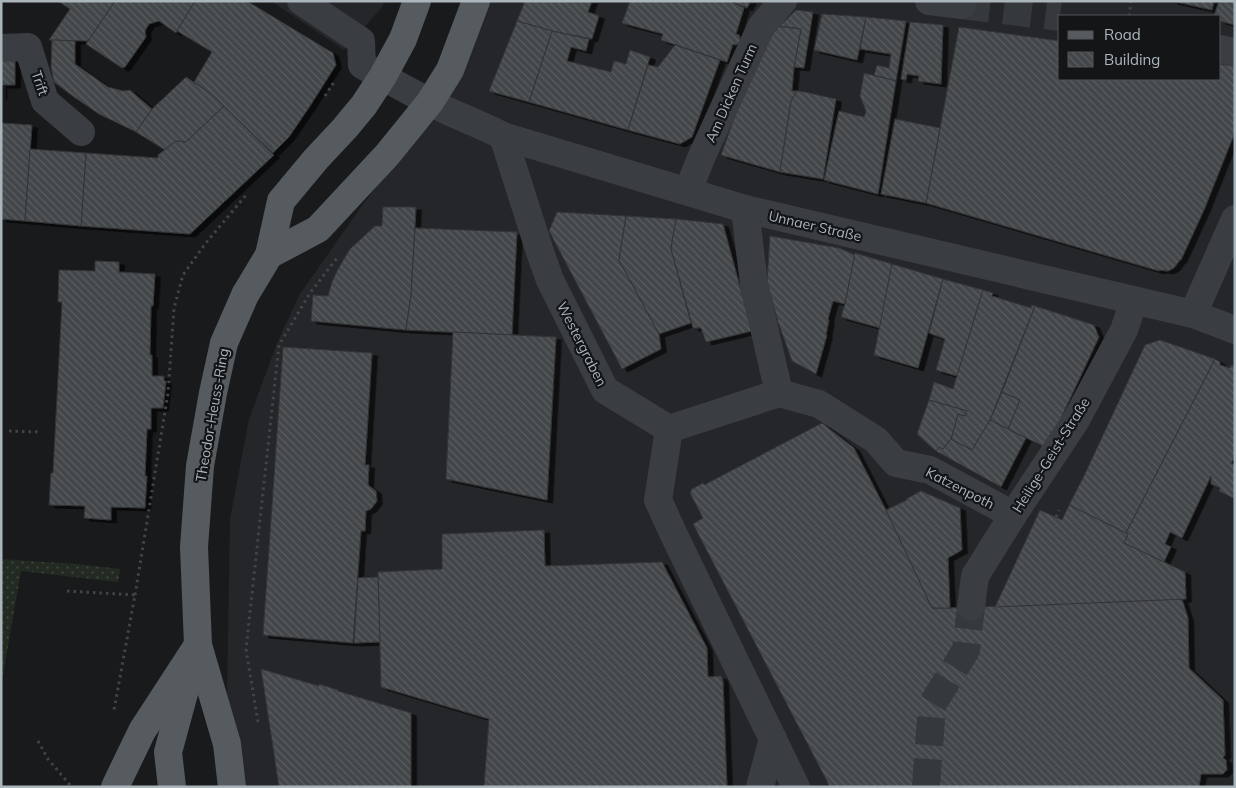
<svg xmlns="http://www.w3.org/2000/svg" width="1236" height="788" font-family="Mulish,sans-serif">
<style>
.built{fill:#252629;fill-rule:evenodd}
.grass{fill:url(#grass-dots)}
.building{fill:url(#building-back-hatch);stroke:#333538;filter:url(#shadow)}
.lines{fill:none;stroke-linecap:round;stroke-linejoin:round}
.minor-tunnel{stroke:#36393c;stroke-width:28;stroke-dasharray:28 14;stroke-linecap:butt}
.path{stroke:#404548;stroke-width:3;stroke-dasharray:2.5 4;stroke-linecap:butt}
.minor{stroke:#3a3d41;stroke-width:28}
.major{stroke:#565b60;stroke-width:28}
.labels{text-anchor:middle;stroke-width:4.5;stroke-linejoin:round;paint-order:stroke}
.street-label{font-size:14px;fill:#abb6bc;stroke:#141517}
</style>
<defs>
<pattern id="grass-dots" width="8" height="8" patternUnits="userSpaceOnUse" patternTransform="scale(1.25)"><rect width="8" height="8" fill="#222a21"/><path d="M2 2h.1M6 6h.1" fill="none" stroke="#3f473f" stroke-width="1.8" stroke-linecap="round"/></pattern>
<pattern id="building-back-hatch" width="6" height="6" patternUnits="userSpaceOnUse" patternTransform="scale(1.25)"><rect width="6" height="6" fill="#434649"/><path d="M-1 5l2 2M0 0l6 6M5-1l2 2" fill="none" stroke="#5b5e61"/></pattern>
<filter id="shadow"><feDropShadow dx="5.5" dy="3" stdDeviation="0" flood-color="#0009"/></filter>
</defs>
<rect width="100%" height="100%" fill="#191a1c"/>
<g class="built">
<path d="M271,1H384L383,6L344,50Z"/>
<path d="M490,1H1235V787H235L227,698L230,519L249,419L277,343L300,294L363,204L412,141L457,76ZM1060,16H1220V79H1060Z"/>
</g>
<path class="grass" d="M1,559L77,564L120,569L118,582L21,571L1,686Z"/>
<g class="building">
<path d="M58,1H115L88,41L49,40L70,9Z"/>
<path d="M115,1H195L176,33L159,21L149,24L145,31L146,37L125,67L122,68L86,44Z"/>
<path d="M195,1H247L333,53L336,65L310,106L289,137L273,153L210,93L194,82L212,52L177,31Z"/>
<path d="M525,1H592L588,12L599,16L592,39L552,31L517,21Z"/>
<path d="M630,1H731L744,8L736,34L739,35L740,37V43L735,45L733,44L727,62L661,40L663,34L622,23Z"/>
<path d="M731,1H751L747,8Z"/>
<path d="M1172,1H1214L1212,10Z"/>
<path d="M1219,1H1235V25L1220,21V16H1214Z"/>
<path d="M796,10L813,12L804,68L794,67L801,29L780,26Z"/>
<path d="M822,14L866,17L857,60L814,50Z"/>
<path d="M866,17L906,21L896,81L874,75L877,65L889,68L891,54L860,49Z"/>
<path d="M517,21L552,31L529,102L489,91Z"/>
<path d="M910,22L943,25L941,84L918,81L919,76L907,74L906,80L901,79Z"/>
<path d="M776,26L801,29L794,67L792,91H797L791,101L780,172L721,155L756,57Z"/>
<path d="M959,27L1060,41V79H1220V64L1235,66V132L1204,210L1181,260H1180L1174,268L1168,271L1159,270V271L926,203Z"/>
<path d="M552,31L589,39L586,51L571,47L567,61L611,72L614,61L626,64L630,50L650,57L628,130L529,102Z"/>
<path d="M52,40L75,41V64L108,87L123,91L130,90L152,109L136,132L99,114L74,97L54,82L51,67Z"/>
<path d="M675,45L720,60L692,137L680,144L628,130L648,65L658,67Z"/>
<path d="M1,55H15V85H1V97Z"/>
<path d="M864,73L896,81L878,194L824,180L839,111L864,117L866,111L860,96Z"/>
<path d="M186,77L210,93L224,106L186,142L176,141L165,150L136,132L152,109Z"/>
<path d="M797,91L805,92L836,99L823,179L780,172L791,101Z"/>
<path d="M224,106L274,155L190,234L81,226L86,153L158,158V155L176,141L186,142Z"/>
<path d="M895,119L940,128L926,203L881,194Z"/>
<path d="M1,123L32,125L25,221L1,219Z"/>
<path d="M30,149L86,153L81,226L25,221Z"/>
<path d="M383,207H416L411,296L406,330L311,321L313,295L328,296L332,282L338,269L350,249L375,226H382Z"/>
<path d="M557,212L626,216L619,260L659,334L661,349L622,369L549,231Z"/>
<path d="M626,216L676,219L671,249L691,323L659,334L619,260Z"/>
<path d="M676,219L723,224L752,331L706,342L701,328H693L671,249Z"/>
<path d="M415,228L517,232L512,335L406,330L411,296Z"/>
<path d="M770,236L839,248L855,255L845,304L833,301L828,319L829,320L826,335H827L816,374L792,361L778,322L767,282Z"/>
<path d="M855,253L892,264L880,328L841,317L845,304Z"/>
<path d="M95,261L119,262V272L155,274L153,306H151L150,355H152V376H164V381H166L163,408H151V429H147L145,476H147L145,508L111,507V520L84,518L85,506L49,505L51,473H53L62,302H58L59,270L95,271Z"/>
<path d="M892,264L943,279L918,368L874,355Z"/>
<path d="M943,279L983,290L957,376L936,370L945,339L929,333Z"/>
<path d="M983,290L993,293L992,296L1031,308V305L1035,306L990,420L972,450L951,439L958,414L965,416L967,411L929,400L934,382L953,389Z"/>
<path d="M1035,306L1094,325L1099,337L1047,448L1008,429L1020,400L1002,392Z"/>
<path d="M453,332L556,337L547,500L446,479Z"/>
<path d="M1160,340L1215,359L1126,533L1069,505L1083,478L1145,345Z"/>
<path d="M283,347L372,353L365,465H369L368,485L376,491L377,501L371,509L366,511L365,531H361L353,643L263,635Z"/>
<path d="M1215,359L1220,362V365L1230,368L1231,365L1235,366V457L1231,463L1235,465V499L1219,491L1220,488L1211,484V476L1182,538L1170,532L1165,544L1171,547L1164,562L1124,543L1128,534L1126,533Z"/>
<path d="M1002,392L1020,400L1008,429L990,420Z"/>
<path d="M929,400L967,411L965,416L958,414L951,439L943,449L939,447L936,451L917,434Z"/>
<path d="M990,420L1026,438L1001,487L936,451L939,447L943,449L951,439L972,450Z"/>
<path d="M822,423L854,448L886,510L932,608H950L1182,599L1188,618L1189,668L1223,700L1225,755L1223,758L1226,760L1227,770L1223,774H1201L1199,787H830L693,524L703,518L690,493L692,489L703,483L704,485Z"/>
<path d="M921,491L960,508L962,550L948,558L950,608H932L886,510L907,500L906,499Z"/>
<path d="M1069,505L1126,533L1128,534L1124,543L1185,572L1186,599L995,607L1040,510L1062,520Z"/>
<path d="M544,530L545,566L662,562L707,648L708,677L721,676L723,681L727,787H484L489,719L381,687L378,572L442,569V534Z"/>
<path d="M378,577L380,642L354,643L358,578Z"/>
<path d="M261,669L319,686V684L338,690V691L411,713V787H279Z"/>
</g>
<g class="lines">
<g class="minor-tunnel">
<path d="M962,5L1060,17"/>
<path d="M926,787L932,705L966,650L971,607"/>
</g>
<g class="path">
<path d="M1129,16L1131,1"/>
<path d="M325,96L334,82"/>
<path d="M9,431L40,432"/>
<path d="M1056,517L1059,510"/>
<path d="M67,591L135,595L114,710"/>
<path d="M135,595L168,393L174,308L183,275L205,244L247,194"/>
<path d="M258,722L246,649L279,345L310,293L337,258"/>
<path d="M38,741L48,759L70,785L74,787"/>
</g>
<g class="minor">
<path d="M301,1L361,41L362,65C391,81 420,98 450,112C468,120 485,127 503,136L745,209L1193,314L1235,330"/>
<path d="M929,1L962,5"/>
<path d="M1,48L28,47L45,101L81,132"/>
<path d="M1220,49L1235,52"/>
<path d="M503,136L540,252L550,280L605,390L669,429"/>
<path d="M688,191L701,158L761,27L783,1"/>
<path d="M745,209L754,284L779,393"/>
<path d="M1193,314L1235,219"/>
<path d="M669,429L658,500L674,535L796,787"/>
<path d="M669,429L779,393L819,404L876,440L896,463L930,470L1013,515"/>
<path d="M971,607L975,576L1013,515L1076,420L1124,330L1134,301"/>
<path d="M760,787L773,739"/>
</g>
<g class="major">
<path d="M269,255L318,229L387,155L430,102L450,70L476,1"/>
<path d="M115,787L142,731L198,645"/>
<path d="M172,787L168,752L190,671"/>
<path d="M232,787L227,744L198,645L194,547L200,466L213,393L224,343L245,295L269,255L281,201L316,159L345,128L364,105L383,76L403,39L417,1"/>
</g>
</g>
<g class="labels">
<g class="street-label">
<text transform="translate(40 83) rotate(71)" y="5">Trift</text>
<text transform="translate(731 93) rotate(-66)" y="5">Am Dicken Turm</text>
<text transform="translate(815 226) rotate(13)" y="5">Unnaer Straße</text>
<text transform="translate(582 344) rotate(63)" y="5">Westergraben</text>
<text transform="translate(212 415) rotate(-80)" y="5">Theodor-Heuss-Ring</text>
<text transform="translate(1051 455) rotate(-58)" y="5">Heilige-Geist-Straße</text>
<text transform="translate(960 488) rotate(27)" y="5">Katzenpoth</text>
</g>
</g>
<rect width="1236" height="788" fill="none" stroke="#abb6bc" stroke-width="5"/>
<rect x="1058" y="15" width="162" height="65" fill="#141517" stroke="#505559"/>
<rect x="1068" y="31" width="25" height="8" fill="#565b60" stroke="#505559"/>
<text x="1104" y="40" font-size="15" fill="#abb6bc">Road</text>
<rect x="1068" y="52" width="25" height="15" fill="url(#building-back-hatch)" stroke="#505559"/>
<text x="1104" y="65" font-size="15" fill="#abb6bc">Building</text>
</svg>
